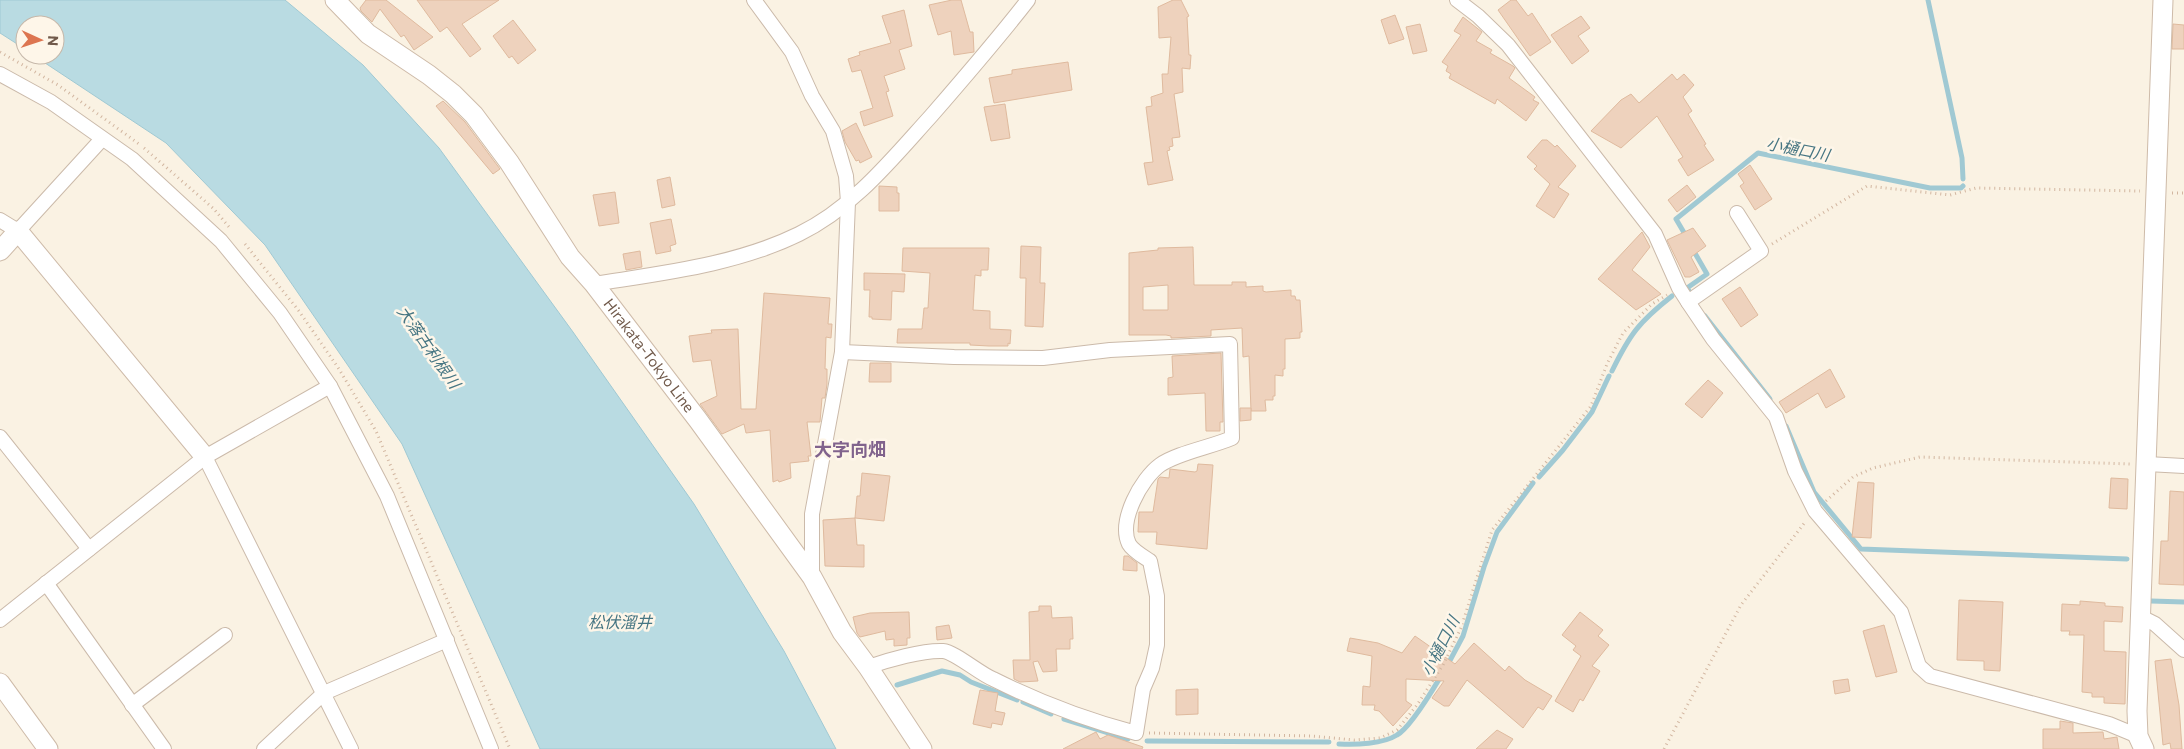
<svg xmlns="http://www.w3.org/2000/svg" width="2184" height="749" font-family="Commissioner,'Noto Sans JP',sans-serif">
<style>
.water{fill:#b9dbe2;stroke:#a0c9d3}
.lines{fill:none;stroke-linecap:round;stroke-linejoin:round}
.stream{stroke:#a0c9d3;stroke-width:5}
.building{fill:#eed2bd;stroke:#dfba9e;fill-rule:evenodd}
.street-casing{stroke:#cbbaaa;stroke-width:16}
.secondary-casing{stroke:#cebba9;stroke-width:21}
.path{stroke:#d2b6a0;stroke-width:3;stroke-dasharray:1 4;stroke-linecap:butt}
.street{stroke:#fff;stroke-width:14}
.secondary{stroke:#fff;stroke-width:19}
.labels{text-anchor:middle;stroke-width:5;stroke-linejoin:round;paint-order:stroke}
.street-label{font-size:15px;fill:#715a4b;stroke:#fef6e9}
.water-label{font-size:16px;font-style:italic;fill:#477683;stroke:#fef6e9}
.quarter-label{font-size:18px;font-weight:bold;fill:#81638d;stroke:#fef6e9}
</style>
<rect width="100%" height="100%" fill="#faf2e3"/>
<path class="water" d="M0,0H285L363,65L439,148L573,332L694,504L784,651L836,749H540L402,444L265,245L166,143L33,55H55V25H25V49L0,33Z"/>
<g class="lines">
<g class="stream">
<path d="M1928,0L1962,158L1963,179"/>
<path d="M1686,236L1676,219L1758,153L1930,188H1961L1963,186"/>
<path d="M1689,291L1687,288L1707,274L1692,248"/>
<path d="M1705,316L1770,399"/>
<path d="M1612,371C1630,334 1639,322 1672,296"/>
<path d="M1786,426L1814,492L1861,549L2127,559"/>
<path d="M1539,477L1563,450L1592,412L1609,376"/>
<path d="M2151,601L2184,602"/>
<path d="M1447,666L1463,636L1484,567L1497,532L1533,483"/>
<path d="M897,685L942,671L960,675L971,682L1017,700"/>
<path d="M1023,702L1051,714"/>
<path d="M1064,719L1128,739"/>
<path d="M1147,741L1329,742"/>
<path d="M1339,744C1355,745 1383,744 1397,735C1411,727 1432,691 1441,676"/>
</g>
</g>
<g class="building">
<path d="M366,0H386L433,37L414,50L404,35L401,37L380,9L372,22L361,11L360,8Z"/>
<path d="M417,0H499L462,24L481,49L470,57L447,27L440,32Z"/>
<path d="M952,0H961L970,32H973L974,52L954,55L951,31L938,35L929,5Z"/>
<path d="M1173,0H1181L1189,16L1187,17L1189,55H1191L1190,69L1182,68L1183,92L1174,94L1180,137L1172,138L1173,146L1169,147L1170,150L1167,151L1173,180L1148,185L1144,163L1153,162L1146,107L1152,106L1151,97L1163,93L1162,74H1168L1171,37L1159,38L1158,7Z"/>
<path d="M1511,0H1516L1528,16L1532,13L1551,42L1530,56L1498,10Z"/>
<path d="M904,10L912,46L899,50L905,69L884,76L889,91L886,92L893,116L864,126L860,112L873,108L861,70L852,72L848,59L860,55L859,52L891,43L882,16Z"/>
<path d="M1395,15L1404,39L1389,44L1381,20Z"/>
<path d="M1581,16L1590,28L1578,36L1589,51L1572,64L1551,35Z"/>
<path d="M1463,17L1482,32L1476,41L1492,50L1490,53L1513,66L1515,68L1509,78L1535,97L1533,100L1539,103L1526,121L1497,99L1495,104L1449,78L1451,74L1446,71L1448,66L1442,62L1461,35L1454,31Z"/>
<path d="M513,20L536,50L518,64L512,56L509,58L493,36Z"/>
<path d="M1420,24L1427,51L1413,54L1406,27Z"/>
<path d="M2173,24L2184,25V49H2172Z"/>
<path d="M1068,62L1072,90L994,103L989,78L1012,74V70Z"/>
<path d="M1672,74L1677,80L1684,74L1694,85L1683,97L1692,111L1688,114L1706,144L1704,145L1714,160L1688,176L1678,160L1683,157L1657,116L1621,148L1591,131L1621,100L1631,94L1639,103Z"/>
<path d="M443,101L465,122L500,169L493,174L436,106Z"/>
<path d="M1005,104L1010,138L991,141L984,107Z"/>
<path d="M856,123L872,157L860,163L859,160L856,161L845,142L842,131Z"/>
<path d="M1542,140H1547L1555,147L1557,145L1576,166L1558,187L1569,194L1554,218L1536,206L1550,184L1534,169L1537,166L1527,157Z"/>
<path d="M1750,165L1772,199L1755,210L1740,186L1744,183L1738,174Z"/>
<path d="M670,177L675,205L662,208L657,180Z"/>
<path d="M1687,185L1696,197L1677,212L1668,200Z"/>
<path d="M879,186L897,187V193H899V211H879Z"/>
<path d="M615,192L619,223L599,226L593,195Z"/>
<path d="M671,219L676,244L670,246L671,251L656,254L650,223Z"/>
<path d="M1693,228L1706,246L1691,257L1699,272L1690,277H1685L1667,240Z"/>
<path d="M1642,232L1650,247L1632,270L1661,294L1636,310L1598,279Z"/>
<path d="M1021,246L1041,247L1040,283H1045L1043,327L1025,326L1026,278H1020Z"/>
<path d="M1193,247L1194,285H1232V282H1246V287L1263,286V291L1266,292L1291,290V296H1295L1296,300H1300L1302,332H1300V338L1285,339V369H1283V376L1275,375V396H1273V400H1265L1266,411H1251L1249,356L1243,357L1242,328L1211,330V336L1171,338V336L1166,335H1129V253L1158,250V248ZM1168,285V310H1143V287Z"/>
<path d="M903,248H989L988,270H981V276L975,275L973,310L990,311V329L1011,330L1010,344L1008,343V346H989L970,345V343H897L898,329H922L924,308H928L930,273L902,271Z"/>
<path d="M640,251L642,267L626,270L623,254Z"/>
<path d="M864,273L905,274L904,292L892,291L891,320L872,319V317H869L870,290H864Z"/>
<path d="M1740,287L1758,315L1741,327L1722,299Z"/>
<path d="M764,293L830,298L828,324H832L831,338L826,337L825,369H827V384L825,398H822L820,422H807L811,456H808L809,461L790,463L791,478L779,482L778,480L773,482L770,430L746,433L744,424L722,434L700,404L717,396L711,360L693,362L689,336L712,333L711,330L738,329L741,409H756Z"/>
<path d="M1221,353L1223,422H1220V431H1206L1205,393L1168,395V378L1173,377L1172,356Z"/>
<path d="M870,363H891V382H869Z"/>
<path d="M1830,369L1845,397L1826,408L1818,393L1786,413L1779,402Z"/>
<path d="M1708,380L1723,393L1702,418L1685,404Z"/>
<path d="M1240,408H1251V420L1240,421Z"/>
<path d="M1198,464L1213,465L1207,549L1156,544L1157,532H1138L1139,512H1153L1158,479L1160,477L1169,478L1170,469L1195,472L1197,471Z"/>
<path d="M862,473L890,476L884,521L855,518L857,496H860Z"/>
<path d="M2111,478L2128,479L2127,509L2109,508Z"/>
<path d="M1858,482L1874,483L1871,538L1852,537Z"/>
<path d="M2170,491L2184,492V585L2159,584L2161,541H2168Z"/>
<path d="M855,518L857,545H864V567L825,566L823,520Z"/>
<path d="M1124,556H1128L1137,563V571L1123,570Z"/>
<path d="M1959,600L2003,602L2000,671L1984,670V661L1957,660Z"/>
<path d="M2080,601L2105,603V606L2123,607L2122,622L2104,621V651L2126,652L2125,704L2104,703V697H2092V693L2082,692L2084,635H2069L2070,631H2061L2062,604L2080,605Z"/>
<path d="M1039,606H1051L1052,618L1072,617L1073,639H1070V649H1056L1057,671L1043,672L1038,661L1033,662L1038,681L1020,682L1014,679L1013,660H1030L1029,612L1039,611Z"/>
<path d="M909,612L910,638H907V645L894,646V639L886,640L885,631L860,637L857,633L853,617L870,613Z"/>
<path d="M1580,612L1603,630L1598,636L1609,645L1592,666L1600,671L1583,701L1580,699L1573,712L1555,701L1581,656L1573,650L1576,646L1562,635Z"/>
<path d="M949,625L952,638L937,640L936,627Z"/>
<path d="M1884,625L1897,672L1876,677L1863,631Z"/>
<path d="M1415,636L1455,664L1474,643L1505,671L1509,666L1525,680L1552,696L1543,710L1538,707L1523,728L1467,680L1449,706H1444L1432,698L1444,681L1406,679V701L1412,705L1393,726L1379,711L1374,710L1375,705H1362L1363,686L1370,687L1372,656L1347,651L1350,638L1378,643L1402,653Z"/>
<path d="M2171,659L2179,705L2182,749H2171L2170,743L2163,745L2155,661Z"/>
<path d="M1848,679L1850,691L1835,694L1833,681Z"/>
<path d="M1198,689V714L1176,715V690Z"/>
<path d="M980,690L998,693L995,711L1005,713L1002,725L992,723L991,728L973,724Z"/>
<path d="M2060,721L2073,723V733L2103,732L2104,739L2117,737L2119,749H2043V729H2060Z"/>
<path d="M1497,730L1513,739L1506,749H1476Z"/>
<path d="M1096,732L1100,739L1108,735L1143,747L1142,749H1063Z"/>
</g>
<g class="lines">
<defs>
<g id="street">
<path d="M754,0L792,52L812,96L833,131L846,176L848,202L842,352L812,514V577"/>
<path d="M1457,0L1478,16L1508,45L1655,234L1679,288L1688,302L1713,339L1776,417L1795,471L1815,511L1901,612L1919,666L1930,676L2109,724L2138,736"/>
<path d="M0,74L51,102L132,159L221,241L280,313L330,386L387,496L491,749"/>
<path d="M0,220L18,231L102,139"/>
<path d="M594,284C662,273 736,265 799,234C853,208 892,159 931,116C964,78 997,40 1028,0"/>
<path d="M1688,302L1761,251L1737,213"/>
<path d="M842,352L954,357L1043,358L1110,350L1230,344L1232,438C1211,447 1177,453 1160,465C1141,479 1118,521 1129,544C1133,551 1144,557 1150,561L1157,596V645L1152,668L1143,689L1136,733C1086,720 1039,702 993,679C980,674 955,652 943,651C923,650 888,660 868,667"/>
<path d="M0,437L89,549"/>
<path d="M205,457L351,749"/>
<path d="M2147,464L2184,466"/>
<path d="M46,583L164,749"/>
<path d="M2141,617L2155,624L2184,650"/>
<path d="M0,620L205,457L330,386"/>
<path d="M132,705L225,635"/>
<path d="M264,749L324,693L447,640"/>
</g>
<g id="secondary">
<path id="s1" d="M335,0L368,34L429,75L453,94L474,115L509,162L570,257L594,284L698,420L812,577L842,632L868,667L922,749"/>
<path d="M0,251L18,231L205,457"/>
<path d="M0,683L48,749"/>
<path d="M2144,749L2138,736L2137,711L2163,0"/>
</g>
</defs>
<use href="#street" class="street-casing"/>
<use href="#secondary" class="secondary-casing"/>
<g class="path">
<path d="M0,52L58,85L139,144"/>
<path d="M144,148L214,209L229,227"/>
<path d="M2172,193H2184"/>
<path d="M245,244L299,311L339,369L376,431L510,749"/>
<path d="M1772,244L1867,186L1950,195L1976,188L2140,191"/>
<path d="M1826,501L1853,477L1873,468L1920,457L2130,464"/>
<path d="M1149,733L1312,736L1354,740L1380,738L1397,730L1417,705L1443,665L1461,628L1492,530L1591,406L1607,364L1623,333L1652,304L1667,295"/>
<path d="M1664,749L1741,605L1806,521"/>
</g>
<use href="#street" class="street"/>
<use href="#secondary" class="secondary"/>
</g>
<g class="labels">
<g class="street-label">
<text dy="5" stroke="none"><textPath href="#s1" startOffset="479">Hirakata-Tokyo Line</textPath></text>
</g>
<g class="water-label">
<text transform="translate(1798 149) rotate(11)" y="6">小樋口川</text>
<text transform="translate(429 347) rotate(55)" y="6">大落古利根川</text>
<text x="620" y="628">松伏溜井</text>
<text transform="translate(1440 646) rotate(-63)" y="6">小樋口川</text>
</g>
<g class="quarter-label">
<text x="850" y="456">大字向畑</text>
</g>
</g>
<g transform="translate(40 40) rotate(93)"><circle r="24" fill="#fef6e9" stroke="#c6b8aa"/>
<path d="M0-4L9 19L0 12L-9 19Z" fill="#dd7550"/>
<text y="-8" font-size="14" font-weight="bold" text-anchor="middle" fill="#715a4b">N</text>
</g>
</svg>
